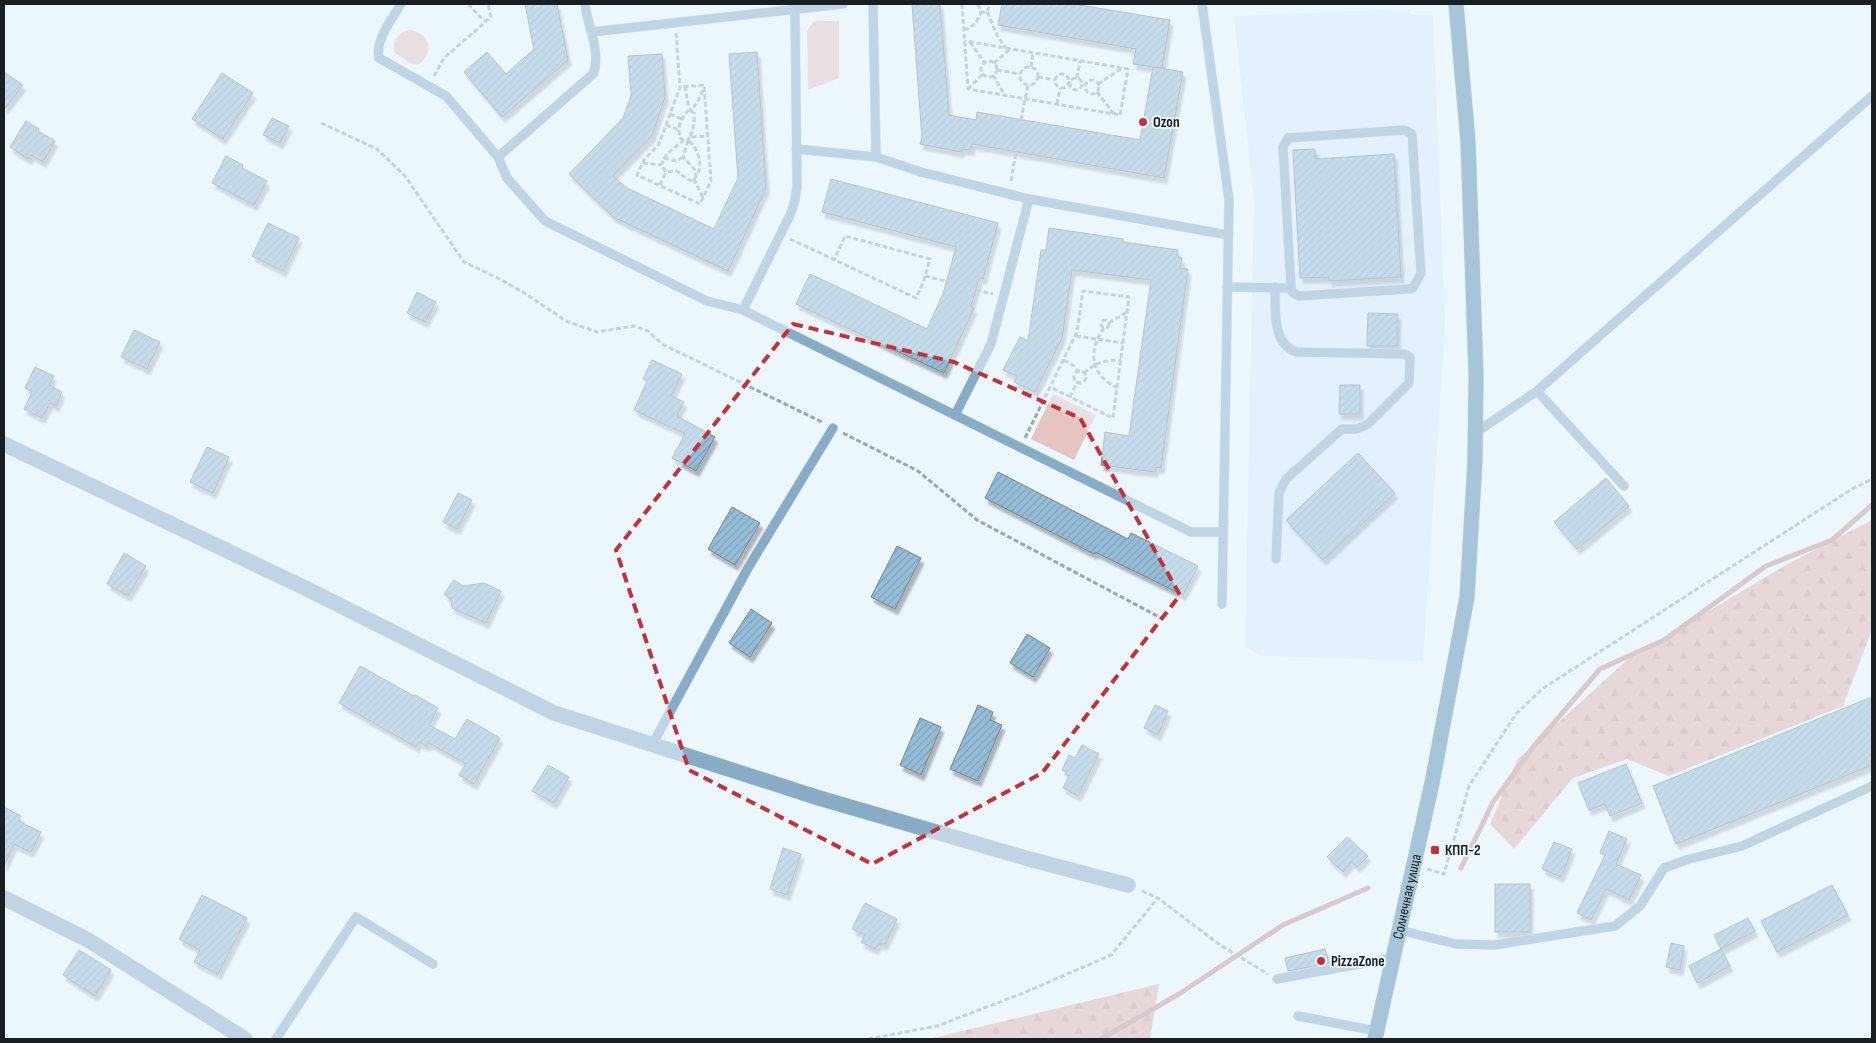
<svg xmlns="http://www.w3.org/2000/svg" width="1876" height="1043" font-family="'Sofia Sans Condensed',sans-serif">
<style>
.built{fill:#d4ebfc}
.green{fill:#e5c4c2}
.forest{fill:url(#forest-firs)}
.lines{fill:none;stroke-linecap:round;stroke-linejoin:round}
.stream{stroke:#c39390;stroke-width:5}
.building{fill:url(#building-hatch);stroke:#73828c;filter:url(#shadow)}
.lane-casing{stroke:#cad3da;stroke-width:10}
.street-casing{stroke:#cad3da;stroke-width:16}
.secondary-casing{stroke:#cad3da;stroke-width:16}
.path{stroke:#9ea6ac;stroke-width:3;stroke-dasharray:5 2.5;stroke-linecap:butt}
.lane{stroke:#88acc5;stroke-width:9}
.street{stroke:#88acc5;stroke-width:15}
.secondary{stroke:#5189ac;stroke-width:15}
.marked{fill:none;stroke:#c13139;stroke-width:4;stroke-dasharray:10 6;stroke-linejoin:round}
.poi-dot{fill:#c13139;stroke:#ecf6fd;stroke-width:2}
.labels{text-anchor:middle;stroke-width:4;stroke-linejoin:round;paint-order:stroke}
.poi-label{font-size:15px;font-weight:bold;fill:#181e22;stroke:#ecf6fd;text-anchor:start}
.street-label{font-size:15px;fill:#181e22;stroke:#ecf6fd}
</style>
<defs>
<pattern id="forest-firs" width="22" height="20" patternUnits="userSpaceOnUse" patternTransform="scale(1.25)"><rect width="22" height="20" fill="#e2b1ad"/><path d="M5 1l3.5 6h-7zM16 11l3.5 6h-7z" fill="#c19895"/></pattern>
<pattern id="building-hatch" width="6" height="6" patternUnits="userSpaceOnUse" patternTransform="scale(1.25)"><rect width="6" height="6" fill="#95bdd7"/><path d="M-1 1l2-2M0 6l6-6M5 7l2-2" fill="none" stroke="#80a2b8"/></pattern>
<filter id="shadow"><feDropShadow dx="3" dy="5.5" stdDeviation="1" flood-color="#0004"/></filter>
</defs>
<rect width="100%" height="100%" fill="#ecf6fd"/>
<path class="built" d="M1411,9V15H1433L1445,324L1423,661L1261,656L1245,647L1254,200L1234,16Z"/>
<g class="green">
<path d="M818,21H839V78L808,90L807,31L813,22Z"/>
<path d="M408,30C430,32 436,52 418,65L410,63L394,52C392,41 398,33 408,30Z"/>
<path d="M1053,394L1096,415L1074,460L1031,439Z"/>
</g>
<g class="forest">
<path d="M1872,520V630L1843,706L1669,776L1627,759L1573,778L1514,849L1490,824L1517,760L1627,660L1786,565Z"/>
<path d="M1159,984L1150,1039H929Z"/>
</g>
<g class="lines">
<g class="stream">
<path d="M1461,868L1493,802L1534,746L1600,669L1664,640L1766,566L1832,540L1872,505"/>
<path d="M1101,1039L1179,994L1283,925L1368,888"/>
</g>
</g>
<g class="building">
<path d="M525,4H557L568,60L502,117L464,72L487,52L506,74L534,49Z"/>
<path d="M912,4H940L949,115L976,120L977,112L1140,140L1153,67L1133,64L1136,49L998,25L1002,4H1074L1170,20L1162,68L1154,67L1183,72L1164,178L972,144L971,150L962,149L961,152L920,144L922,138Z"/>
<path d="M757,52L766,188L728,271L613,217L569,174L623,118L631,96L628,56L662,54L665,97L652,136L613,176L627,188L714,229L738,178L729,54Z"/>
<path d="M4,72L23,85L4,110Z"/>
<path d="M222,73L253,93L223,139L192,119Z"/>
<path d="M272,118L289,126L280,143L263,135Z"/>
<path d="M26,121L39,129L38,131L55,141L43,162L31,155L28,159L10,147Z"/>
<path d="M1315,149L1316,159L1394,154L1401,277L1329,281V277L1300,278L1293,150Z"/>
<path d="M226,156L243,165L242,168L267,181L254,205L212,183Z"/>
<path d="M831,179L998,223L983,279L979,278L971,307L974,308L944,373L796,304L810,274L927,329L943,294L956,247L822,212Z"/>
<path d="M268,223L299,238L283,271L252,256Z"/>
<path d="M1049,228L1123,239V242L1178,250L1177,257L1182,258L1180,268L1188,269L1161,468L1156,467L1155,472L1101,465L1105,432L1129,436L1151,280L1072,270L1062,338L1035,392L1014,382L1017,376L1003,370L1020,337L1028,341L1041,250H1046Z"/>
<path d="M417,292L436,302L425,322L407,313Z"/>
<path d="M1368,313L1398,314L1397,346H1367Z"/>
<path d="M134,330L160,342L147,369L121,357Z"/>
<path d="M652,360L682,374L671,396L684,402L677,416L715,437L696,471L672,458L685,434L634,410L647,381L643,379Z"/>
<path d="M35,367L54,376L49,385L62,392L56,406L50,403L42,418L24,409L32,392L25,388Z"/>
<path d="M1340,385H1360V414H1339Z"/>
<path d="M207,447L229,457L213,493L190,482Z"/>
<path d="M1358,453L1395,493L1323,560L1286,520Z"/>
<path d="M998,472L1128,539L1131,533L1198,566L1183,595L1095,552L1094,554L985,498Z"/>
<path d="M1606,478L1629,506L1577,549L1554,522Z"/>
<path d="M458,493L472,500L457,529L443,522Z"/>
<path d="M732,507L760,523L735,565L708,549Z"/>
<path d="M897,546L921,558L895,609L871,597Z"/>
<path d="M124,553L146,566L128,596L107,584Z"/>
<path d="M454,580L463,586L484,583L501,591L486,623L452,608L451,600L444,594Z"/>
<path d="M751,609L772,623L750,657L729,643Z"/>
<path d="M1027,634L1050,648L1033,677L1010,663Z"/>
<path d="M360,666L414,696L415,695L438,708L429,725L455,739L467,719L500,738L474,784L459,775L466,764L429,743L427,746L419,742L416,747L339,703Z"/>
<path d="M1872,697V765L1676,844L1653,786Z"/>
<path d="M978,705L993,712L990,720L1002,725L978,781L950,769Z"/>
<path d="M1155,705L1168,711L1158,735L1144,728Z"/>
<path d="M920,718L941,727L921,775L900,765Z"/>
<path d="M1082,745L1099,754L1078,796L1063,788L1069,776L1065,774L1066,772L1062,770L1069,755L1075,758Z"/>
<path d="M1626,764L1642,803L1610,816L1605,804L1589,810L1578,783Z"/>
<path d="M548,765L569,777L554,803L532,791Z"/>
<path d="M4,807L21,816L18,821L41,832L31,852L14,844L4,866Z"/>
<path d="M1609,831L1627,839L1616,864L1641,875L1629,900L1606,889L1591,920L1577,913L1605,855L1600,853Z"/>
<path d="M1347,837L1368,856L1357,867L1352,862L1343,872L1327,857Z"/>
<path d="M1554,842L1572,849L1561,877L1542,869Z"/>
<path d="M783,848L801,854L787,895L770,889Z"/>
<rect x="1495" y="884" width="35" height="48"/>
<path d="M1832,885L1848,915L1777,952L1761,921Z"/>
<path d="M202,895L247,918L218,974L194,962L200,950L179,939Z"/>
<path d="M865,903L897,919L885,944H879L875,949L861,942L865,935L852,929Z"/>
<path d="M1748,918L1755,931L1721,949L1714,935Z"/>
<path d="M1671,943L1684,946L1680,970L1666,967Z"/>
<path d="M1325,949L1329,963L1288,971L1285,958Z"/>
<path d="M1721,949L1730,966L1697,983L1689,966Z"/>
<path d="M79,950L111,970L95,996L63,975Z"/>
</g>
<g class="lines">
<defs>
<g id="lane">
<path d="M401,4C392,19 375,40 379,58L446,96L498,157L507,178L545,221L707,301L743,310L1191,532H1223"/>
<path d="M873,4L876,157"/>
<path d="M1202,4L1229,200L1222,604"/>
<path d="M592,32L843,4"/>
<path d="M796,149L876,157L921,172L1029,199L1228,235"/>
<path d="M498,157L593,74C602,52 587,26 585,4"/>
<path d="M1227,287L1291,288L1283,147L1288,138L1404,130L1412,134L1421,273L1413,288L1408,289L1299,296L1292,292L1291,288"/>
<path d="M1275,287C1276,309 1271,344 1297,352L1404,354L1410,357V360L1409,383L1368,424L1357,429H1342L1286,479L1279,493L1276,559"/>
<path d="M743,310L791,213L795,200L797,187L795,9"/>
<path d="M1537,391L1624,486"/>
<path d="M955,415L991,344L1029,199"/>
<path d="M1475,433L1537,391L1872,96"/>
<path d="M652,745L748,568L833,428"/>
<path d="M1399,930L1456,944L1494,945L1615,926L1640,906L1664,868L1689,859L1742,846L1872,786"/>
<path d="M1277,979L1393,958"/>
<path d="M1298,1016L1377,1031"/>
<path d="M276,1039L356,917L433,964"/>
</g>
<g id="street">
<path d="M4,444L303,587L554,713L819,798L1029,859L1128,885"/>
<path d="M4,898L88,940L245,1039"/>
</g>
<g id="secondary">
<path id="s1" d="M1375,1039L1432,783L1467,597L1475,461L1476,374L1468,142L1456,4"/>
</g>
</defs>
<use href="#lane" class="lane-casing"/>
<use href="#street" class="street-casing"/>
<use href="#secondary" class="secondary-casing"/>
<g class="path">
<path d="M468,4L485,22"/>
<path d="M962,4L968,89L1120,115L1128,69L965,41"/>
<path d="M978,4L981,12H987L990,4"/>
<path d="M987,12L998,37L1006,48"/>
<path d="M964,30C974,27 977,22 981,12"/>
<path d="M676,33L680,87L659,144L644,160L637,175L700,204L711,181L704,85L680,87"/>
<path d="M970,42L984,62"/>
<circle cx="989" cy="69" r="8"/>
<path d="M994,63L1010,49"/>
<path d="M1031,67L1033,52"/>
<circle cx="1029" cy="76" r="9"/>
<path d="M997,70L1020,74"/>
<circle cx="1062" cy="81" r="7"/>
<path d="M993,75L1004,94"/>
<path d="M434,76L444,58L491,17L488,4"/>
<path d="M1038,77L1055,80"/>
<path d="M1077,78L1080,61"/>
<circle cx="1076" cy="84" r="6"/>
<circle cx="1092" cy="87" r="7"/>
<path d="M1098,84L1122,68"/>
<path d="M685,86L688,104L691,111L698,101L704,87"/>
<path d="M968,89L983,74"/>
<path d="M1097,92L1114,114"/>
<path d="M1057,104L1060,88"/>
<path d="M670,114L682,119"/>
<path d="M1021,120L1028,85"/>
<path d="M321,123L377,149L405,176L464,262L500,279L526,294L566,321L597,332L634,326L648,331L662,344L822,422"/>
<path d="M666,125L679,130"/>
<path d="M690,137L688,140L681,139C676,129 681,117 689,110L694,113C695,122 693,129 690,137L708,136"/>
<path d="M684,140L667,154L661,165L666,172L677,171L687,179L692,181C706,170 699,149 688,140L683,157L695,170L696,177"/>
<path d="M664,158L677,161L683,157"/>
<path d="M643,163L661,165"/>
<path d="M694,179L703,198"/>
<path d="M1011,181L1016,152"/>
<path d="M660,185L666,172"/>
<path d="M790,239L916,298L923,283L930,259L845,236L834,260"/>
<path d="M925,276L946,281"/>
<path d="M976,290L993,294"/>
<circle cx="1105" cy="324" r="4"/>
<path d="M1109,323L1127,312"/>
<path d="M1104,328C1093,343 1088,364 1104,379C1107,382 1113,385 1117,388"/>
<path d="M1076,336L1123,343"/>
<path d="M1064,360L1074,366L1078,371"/>
<circle cx="1080" cy="377" r="6"/>
<path d="M1084,373C1097,362 1104,360 1121,360"/>
<path d="M1070,397L1077,382"/>
<path d="M843,433L918,471L977,520L1161,618"/>
<path d="M1025,438L1077,332L1083,291L1129,297L1113,418L1050,387"/>
<path d="M1427,869L1444,874L1469,786L1516,714L1542,689L1852,489L1872,479"/>
<path d="M1142,891L1158,898L1220,945L1268,974"/>
<path d="M868,1039L937,1026L1026,992L1111,955L1158,898"/>
</g>
<use href="#lane" class="lane"/>
<use href="#street" class="street"/>
<use href="#secondary" class="secondary"/>
</g>
<path d="M0 0H1876V1043H0ZM793,324L954,362L1080,418L1180,595L1042,773L872,864L689,770L616,550Z" fill="#ecf6fd" fill-opacity=".55" fill-rule="evenodd"/>
<path class="marked" d="M793,324L954,362L1080,418L1180,595L1042,773L872,864L689,770L616,550Z"/>
<g class="poi-dot">
<circle cx="1143" cy="122" r="5"/>
<rect x="1430" y="845" width="10" height="10" rx="2.5"/>
<circle cx="1321" cy="961" r="5"/>
</g>
<g class="labels">
<g class="poi-label">
<text x="1153" y="127">Ozon</text>
<text x="1445" y="855">КПП-2</text>
<text x="1331" y="966">PizzaZone</text>
</g>
<g class="street-label">
<text dy="5" stroke="none"><textPath href="#s1" startOffset="146">Солнечная улица</textPath></text>
</g>
</g>
<rect width="1876" height="1043" fill="none" stroke="#181e22" stroke-width="10"/>
</svg>
